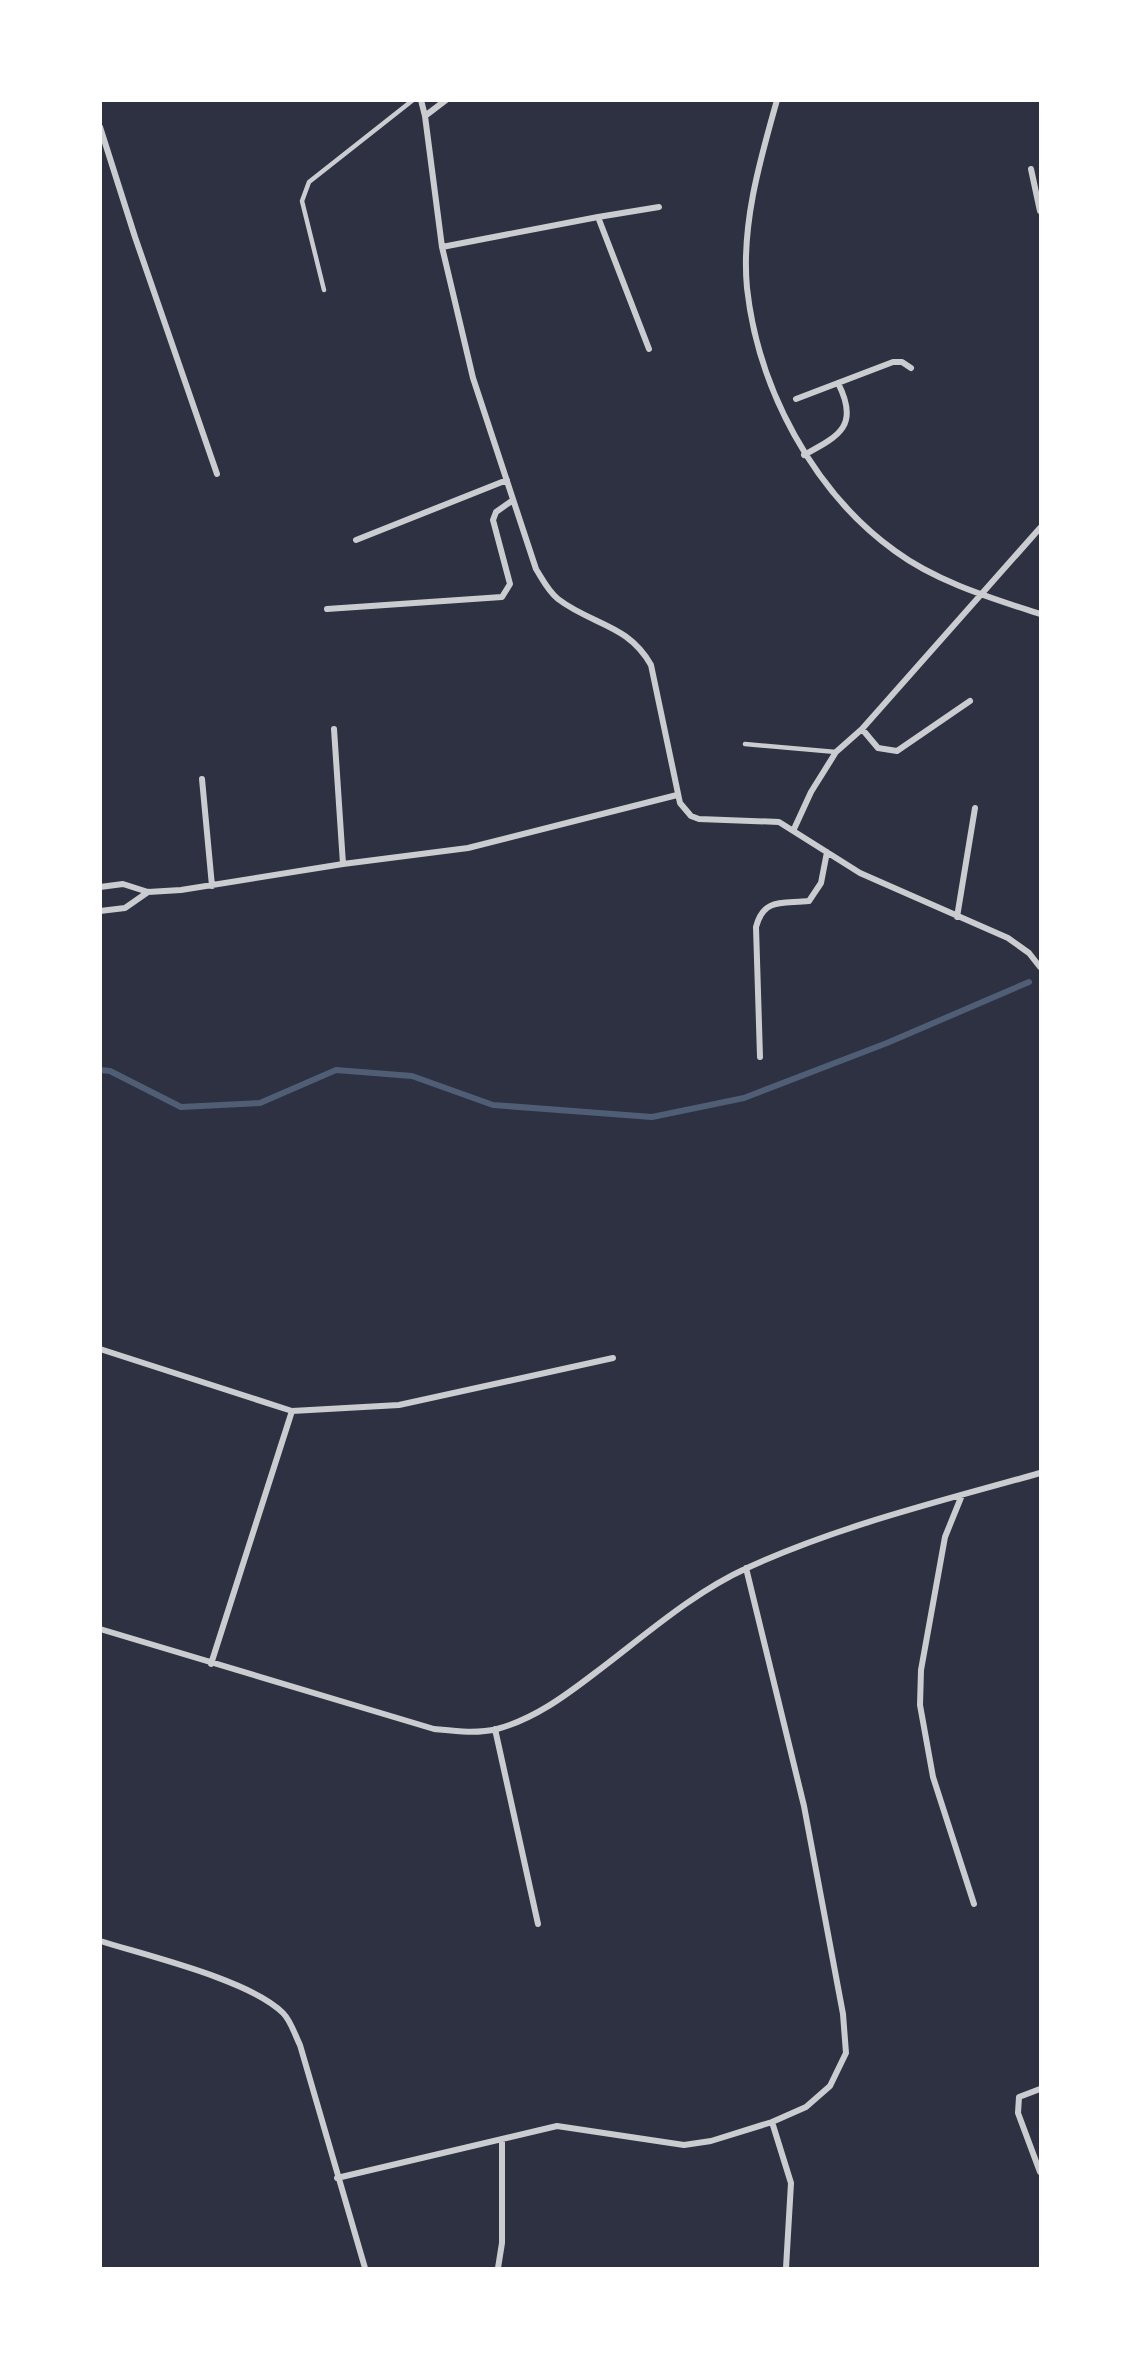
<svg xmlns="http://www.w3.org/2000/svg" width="1141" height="2369" viewBox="0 0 1141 2369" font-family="Karla,sans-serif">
<rect width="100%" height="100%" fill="#2d3142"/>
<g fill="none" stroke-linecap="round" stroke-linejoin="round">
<!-- stream -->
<path stroke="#4f5d75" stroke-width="6" d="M100,1070l10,1 71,36 79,-4 76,-33 76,6 81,29 159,12 92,-19 143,-55 142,-61"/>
<!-- service -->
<path stroke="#caccd0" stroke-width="4.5" d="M324,290l-22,-89 7,-19 104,-82
M745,744l91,8"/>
<!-- minor -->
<path stroke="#caccd0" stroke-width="6" d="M421,100l4,16 17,131 31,131 63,191c7,11 12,22 22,30 34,26 70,25 93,66l29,138 11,13 8,3 80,3 81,51 148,65 21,15 11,14
M777,100c-17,60 -36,125 -30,188 11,100 66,204 148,263 42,31 96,47 145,63
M425,116l21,-16
M100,127l35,110 82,237
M1031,169l9,42
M598,217l61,-10
M442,247l156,-30 51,132
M796,399l97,-37h9l9,6
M804,455c35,-19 56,-29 34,-72
M356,540l151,-60
M327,609l175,-12 8,-13 -17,-64 3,-8 17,-12
M334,729l9,135
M862,729l16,19 19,3 73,-50
M202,779l10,107
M794,829l17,-37 25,-40 26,-23 178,-201
M100,887l23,-3 25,8 33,-2 162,-26 125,-16 209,-53
M100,911l25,-3 23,-16
M957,917l18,-109
M760,1057l-4,-130c8,-30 27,-23 53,-26l12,-18 6,-31
M100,1349l192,62 107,-6 214,-47
M962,1495l-17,42 -24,133 -1,35 13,72 41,127
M100,1629l334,100c20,2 42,5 63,0 37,-10 68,-33 98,-56 48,-36 97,-80 152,-105 94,-43 195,-67 293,-95
M211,1664l81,-253
M495,1729l43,195
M100,1941c48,15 150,39 183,72 8,8 12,22 17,32l65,223
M1040,2089l-21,8 -1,16 22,59
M772,2122l19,61 -5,85
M337,2178l220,-52 127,19 27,-4 61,-19 34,-15 24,-21 16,-33 -3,-39 -39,-208 -58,-238
M498,2268l4,-25v-104"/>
</g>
<!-- border -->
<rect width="1141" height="2369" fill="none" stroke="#ffffff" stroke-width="204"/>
</svg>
